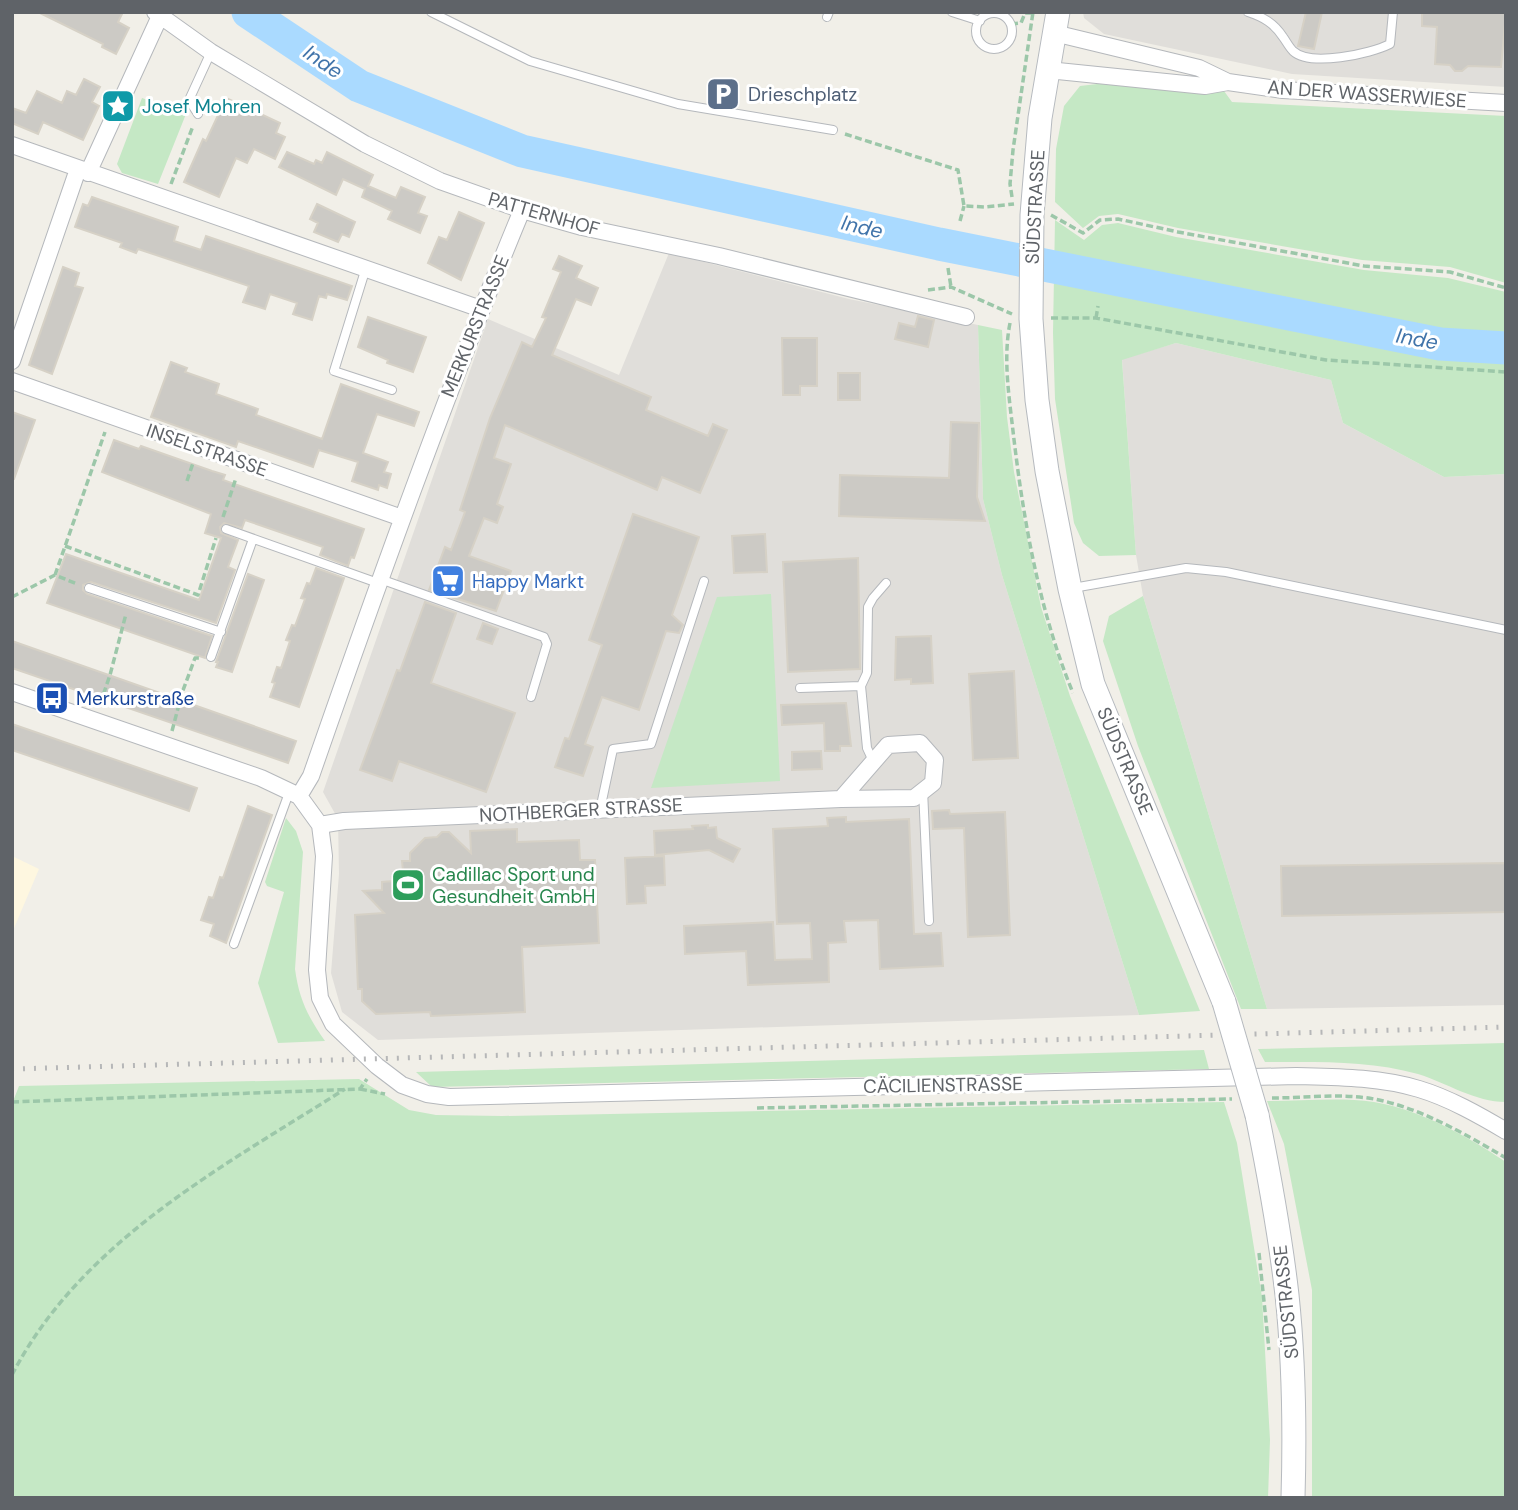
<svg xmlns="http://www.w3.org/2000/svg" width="1518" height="1510" viewBox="0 0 1518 1510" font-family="'DM Sans',sans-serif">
<rect width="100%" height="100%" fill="#f1efe8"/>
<!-- commercial -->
<path fill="#fef7e0" d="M12,856l27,13 -27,64z"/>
<!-- industrial -->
<path fill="#e0deda" d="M1083,12h423v75l-214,-13 -188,-40 -20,-16z
M669,253l180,46 129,26 5,174 19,76 137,440 -761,25 -36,-28 -11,-39 8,-99 -1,-55 -15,-27 165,-473 131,56z
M1176,343l155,37 12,43 101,54 62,-3v531l-239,4 -124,-413 -7,-41 -14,-196z"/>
<!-- green -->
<path fill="#c5e8c5" d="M1106,83l118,8 8,11 274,14v167l-56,-16 -88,-7 -184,-32 -60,-14 -19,2 -16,12 -28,-26 1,-53 8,-43 16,-20z
M142,98l44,16 -28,70 -36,-11 -5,-9z
M1055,220l29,20 18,-15 16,-2 58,14 188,33 84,8 58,14v182l-62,3 -101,-54 -12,-43 -155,-37 -54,17 14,195 -37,1 -16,-13 -9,-20 -19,-124 -2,-66z
M978,325l24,5 5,87 7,55 27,135 29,89 130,315 -61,4 -137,-440 -19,-76z
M771,594l9,187 -129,7 66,-191z
M1143,596l124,413h-26l-103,-263 -35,-105 6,-25z
M286,818l10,13 7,21 -8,117c4,30 13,48 30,72l-47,2 -20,-60 26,-91 -17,-6 -2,-4z
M1506,1043v59c-31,0 -59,-19 -88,-28 -50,-14 -102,-12 -153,-12l-7,-13z
M1204,1050l5,19 -777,18 -16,-15z
M359,1079l50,31 27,5 66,1 722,-14 13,41 25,154 8,143 -2,58h-1256v-394l7,-18z
M1267,1101c34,0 74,-4 107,1 47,8 93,34 132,60v336h-194v-208l-28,-146z"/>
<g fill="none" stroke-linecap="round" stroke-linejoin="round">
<!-- river -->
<path stroke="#aadaff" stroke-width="33" d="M248,12l111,74 163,65 417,93 501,100 66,4"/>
</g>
<!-- building -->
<path fill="#cccac5" stroke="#d6d1c6" stroke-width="2" d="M38,12h85l-5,10 11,6 -13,26 -14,-7 1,-3z
M1306,12h16l-8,37 -16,-3z
M1422,12h84l-5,55 -33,-1 -6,5h-7l-5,-6 -15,-1 2,-37 -15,-1z
M84,79l16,8 -8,15 7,4 -16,34 -40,-18 -5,12 -26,-11v-15l14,5 11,-22 25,12 5,-12 9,4z
M226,98l54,25 -4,10 9,4 -10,22 -21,-10 -7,14 -11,-5 -17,39 -35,-15 19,-43 3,2z
M287,152l27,12 2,-4 6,3 5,-11 46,23 -5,11 28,12 5,-11 24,10 -7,16 9,3 -7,17 -32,-14 4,-8 -30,-14 3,-8 -22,-10 -7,16 -57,-28z
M92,197l86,30 -4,14 27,9 5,-14 146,50 -5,14 -20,-6 -1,4 -7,-2 -7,24 -19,-6 4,-11 -27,-9 -5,15 -22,-7 6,-16 -111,-37 -2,4 -16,-6 2,-4 -47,-16 8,-23 5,2z
M317,204l38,18 -6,15 -7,-3 -4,8 -24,-10 4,-9 -8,-4z
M459,212l25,11 -23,57 -33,-17 11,-26 8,3z
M559,256l23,10 -6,12 22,10 -7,17 -15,-6 -24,56 99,42 -5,13 62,26 5,-12 14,6 -27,63 -38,-16 -5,13 -152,-65 -11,33 17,6 -14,40 6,3 -6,16 -13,-5 -15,38 42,15 -15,40 -67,-21 16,-43 6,3 14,-38 -5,-2 30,-92 32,-76 10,5 14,-29 -4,-1 19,-45 -8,-3z
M63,267l16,6 -4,13 8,2 -31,86 -23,-9z
M918,316l16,4 -6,27 -33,-8 4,-16 16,4z
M368,317l58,20 -13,35 -26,-9 1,-3 -30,-13z
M782,338h35v48h-17v9h-17z
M171,362l16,6 -2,4 34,12 -3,10 42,15 -2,6 66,24 19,-55 78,28 -5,14 -37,-12 -14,39 25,9 -4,10 7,2 -4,14 -8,-3 -1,5 -26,-9 6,-19 -39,-12 -6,17 -75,-26 -2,6 -85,-30z
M838,373h22v27h-22z
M12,412l23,8 -21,59h-2z
M951,422l28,1 -2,74 8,24 -146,-5 1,-41 109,3z
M114,440l25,9 2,-3 71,25 13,4 -2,5 141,49 -10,29 -3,-1 -3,9 -28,-11 3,-8 -78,-27 -3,8 -18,-5 -4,4 1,6 17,7 -10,27 7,3 -19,53 -125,-41 -8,3v5l4,4 125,42 -7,22 -158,-55 19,-49 133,46 22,-62 -16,-5 6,-19 -109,-42z
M633,514l66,23 -27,78 11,10 -4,8 -13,-2 -27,79 -37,-13 -17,47 8,3 -10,29 -28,-9 10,-29 4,1 33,-94 -13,-5z
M765,534l2,38 -33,1 -2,-37z
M858,558l2,111 -72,3 -5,-110z
M316,568l28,10 -45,129 -29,-10 5,-14 -3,-1 5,-15 4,1 9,-27 -4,-1 6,-15 3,1 10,-27 -4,-1 6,-15 3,1z
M248,574l16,6 -32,92 -16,-5 2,-5h-2z
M425,602l31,11 -25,70 84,30 -29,79 -87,-31 -7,20 -32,-11 37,-100 3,1z
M483,623l15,6 -6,15 -15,-5z
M931,636l2,47 -22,1v-5l-16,1 1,-43z
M12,641l284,100 -8,22 -276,-95z
M1014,671l4,87 -45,2 -4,-86z
M846,703l5,43h-11v5h-15l-1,-28 -42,2 -1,-20z
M12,724l185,64 -8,23 -177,-61z
M821,751l1,18 -30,1v-18z
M248,806l24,9 -46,128 -16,-7 4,-12 -13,-4 8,-23 4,1 7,-21 3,1z
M949,810l1,4 55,-2 5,123 -42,2 -4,-109 -31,1 -1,-18z
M846,817v5l63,-3 5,115 27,-1 2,33 -63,3 -2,-49 -34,1 2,21 -18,1 1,39 -81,3 -2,-34 -61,3 -1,-28 89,-4 2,38 37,-1 -2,-36 -33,1 -4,-95 55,-3 -1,-8z
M708,825v3l8,-1 1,11 23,11 -7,13 -24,-12 -54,5 -1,-24 39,-2 -1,-3z
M517,829v13l62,-2 1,20h15l4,83 -77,4 3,65 -94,4 -1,-4 -54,2 -14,-13v-12h-4l-3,-74 29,-2 -21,-22 19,-1v-8l11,-1 -1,-4h6v-6h5l-1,-10h8v-8l15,-15 12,-1 5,-5h7l22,21 -1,-22z
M664,856l1,29 -20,1 1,17 -19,1 -2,-46z
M1506,863v49l-224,4 -1,-50z"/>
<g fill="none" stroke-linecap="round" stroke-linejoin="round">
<!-- lane casing -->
<g stroke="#b5b8bc" stroke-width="10">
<path id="lane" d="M431,12l99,49 148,43 155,26
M952,12l28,9
M1248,12c15,5 26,11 35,25 3,4 6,10 10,14 17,16 77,3 97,-7l3,-32
M976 31a18 18 0 1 1 36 0a18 18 0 1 1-36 0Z
M827,17l2,-5
M198,114l-9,-14 22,-48
M365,271l-31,100 58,19
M226,529l152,54
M380,579l164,58 3,7 -16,53
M89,588l132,44
M1073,588l113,-20 40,4 280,58
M211,657l42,-118
M861,686l6,-13 1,-66 5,-9 13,-15
M800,688l61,-2 6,62 6,13
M923,790l6,131
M600,810l13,-61 38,-5 53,-163
M234,944l56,-154"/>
</g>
<!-- street casing -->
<g stroke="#b5b8bc" stroke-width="18">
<path id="street" d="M155,12l56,40 154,92 75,37 82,29 60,17 137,29 247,61
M1054,33l145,35 29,14
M1048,70l157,16 23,-4 55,8 223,13
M12,145l469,164
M88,173l72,-157
M12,361l66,-192
M12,381l390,137
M12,692l249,86 38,18 21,29 4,31 -7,114 3,28 13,26 44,42 25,19 25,9 22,3 847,-21c40,1 83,1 123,13 30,9 60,26 87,42
M299,796l12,-20c66,-190 134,-380 211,-566
M320,825l24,-4 497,-22 73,-1 19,-15 2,-23 -15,-17 -32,2 -47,54"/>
</g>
<!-- secondary casing -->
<g stroke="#b6babf" stroke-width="25">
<path id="secondary" d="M1058,12l-18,106 -8,97 -1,104 6,81 10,71 23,118 23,95 131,318
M1257,1115c12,59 23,119 30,180 7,67 8,135 6,203"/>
</g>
<!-- path -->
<path stroke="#9cc7a9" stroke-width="3.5" stroke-dasharray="7 3.5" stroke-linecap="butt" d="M1011,24l10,-1 4,-10h9
M845,134l113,36 6,36 21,1 29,-3
M171,184l22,-58
M1012,197l-2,-13 3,-34 20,-138
M1051,215l32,18 17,-13 18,-1 60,13 186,34 86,6 56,16
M960,221l4,-15
M948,268l3,19
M928,290l23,-3 61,27
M1051,318h45l230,42 180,12
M1096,318l2,-12
M1010,323c-7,35 -1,73 3,108 10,87 26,180 60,262
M187,481l6,-18
M223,517l13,-39
M65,546l133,49 18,-57
M55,575l50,-143
M12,597l43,-22 22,9
M100,704l10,-29 16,-61
M172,731l10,-38 13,-35h4
M360,1089l25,5
M1272,1098c33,0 69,-5 102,1 47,9 91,35 132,59
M12,1102l348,-13 7,-10
M757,1108l475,-9
M1259,1253l10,97
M12,1375c69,-134 212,-209 333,-286"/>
<!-- lane -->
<use href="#lane" stroke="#fff" stroke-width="8"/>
<!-- street -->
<use href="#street" stroke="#fff" stroke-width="16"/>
<!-- secondary -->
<use href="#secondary" stroke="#fff" stroke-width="23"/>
<!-- rail -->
<path stroke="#b6b7b8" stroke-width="5" stroke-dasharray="2 9" stroke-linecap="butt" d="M12,1069l1494,-42"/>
<!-- secondary-bridge casing -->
<g stroke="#b6babf" stroke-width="25" stroke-linecap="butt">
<path id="secondary-bridge" d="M1224,1002l33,113"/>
</g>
<!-- secondary-bridge -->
<use href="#secondary-bridge" stroke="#fff" stroke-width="23"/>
</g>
<!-- icons -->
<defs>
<g id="parking-square" transform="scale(1.75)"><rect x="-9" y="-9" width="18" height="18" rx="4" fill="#5c6f8a" stroke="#fff"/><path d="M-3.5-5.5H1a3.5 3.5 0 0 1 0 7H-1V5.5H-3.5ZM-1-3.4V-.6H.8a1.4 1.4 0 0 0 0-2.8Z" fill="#fff"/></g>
<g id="sight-square" transform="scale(1.75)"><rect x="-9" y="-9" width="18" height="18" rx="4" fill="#0f9aa8" stroke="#fff"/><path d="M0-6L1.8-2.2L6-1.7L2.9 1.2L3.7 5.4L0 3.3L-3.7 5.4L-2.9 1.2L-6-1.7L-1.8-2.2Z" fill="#fff"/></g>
<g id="supermarket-square" transform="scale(1.75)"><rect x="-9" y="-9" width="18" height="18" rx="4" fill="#3f7fe0" stroke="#fff"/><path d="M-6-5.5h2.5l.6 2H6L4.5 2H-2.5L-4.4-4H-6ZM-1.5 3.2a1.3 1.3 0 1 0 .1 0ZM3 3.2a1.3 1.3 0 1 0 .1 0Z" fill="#fff"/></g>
<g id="bus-square" transform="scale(1.75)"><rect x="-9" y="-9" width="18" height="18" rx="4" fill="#1a4fb4" stroke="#fff"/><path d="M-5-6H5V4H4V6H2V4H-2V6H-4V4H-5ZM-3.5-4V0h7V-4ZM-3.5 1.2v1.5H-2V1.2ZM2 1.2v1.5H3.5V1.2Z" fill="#fff"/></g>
<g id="stadium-square" transform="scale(1.75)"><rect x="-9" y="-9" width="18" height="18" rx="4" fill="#2e9e5b" stroke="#fff"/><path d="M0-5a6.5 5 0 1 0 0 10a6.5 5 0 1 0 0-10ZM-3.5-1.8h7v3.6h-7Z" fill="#fff"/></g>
</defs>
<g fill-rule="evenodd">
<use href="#parking-square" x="723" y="94"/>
<use href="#sight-square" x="118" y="106"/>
<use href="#supermarket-square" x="448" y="581"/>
<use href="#bus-square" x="52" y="698"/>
<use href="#stadium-square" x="408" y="885"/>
</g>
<g text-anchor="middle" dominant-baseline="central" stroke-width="6" stroke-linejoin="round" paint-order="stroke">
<!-- service labels -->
<g font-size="19" fill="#4e5e75" stroke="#fff" text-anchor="start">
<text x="748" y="94">Drieschplatz</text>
</g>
<!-- street labels -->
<g font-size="19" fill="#5f6368" stroke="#fff">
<text transform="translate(1367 94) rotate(4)">AN DER WASSERWIESE</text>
<text transform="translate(1035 207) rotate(-87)">SÜDSTRASSE</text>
<text transform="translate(544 214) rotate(16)">PATTERNHOF</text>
<text transform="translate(475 326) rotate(-68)">MERKURSTRASSE</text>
<text transform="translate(207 450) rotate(19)">INSELSTRASSE</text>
<text transform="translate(1125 761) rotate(67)">SÜDSTRASSE</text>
<text transform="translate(581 810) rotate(-3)">NOTHBERGER STRASSE</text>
<text transform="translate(943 1085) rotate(-1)">CÄCILIENSTRASSE</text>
<text transform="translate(1286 1302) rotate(-96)">SÜDSTRASSE</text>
</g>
<!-- culture labels -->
<g font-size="19" fill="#0d838f" stroke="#fff" text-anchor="start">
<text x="142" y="106">Josef Mohren</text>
</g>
<!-- shop labels -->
<g font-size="19" fill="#366cbe" stroke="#fff" text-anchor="start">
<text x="472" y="581">Happy Markt</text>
</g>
<!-- transit labels -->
<g font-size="19" fill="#164399" stroke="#fff" text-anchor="start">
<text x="76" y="698">Merkurstraße</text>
</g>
<!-- leisure labels -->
<g font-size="19" fill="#27864d" stroke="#fff" text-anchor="start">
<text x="432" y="874">Cadillac Sport und<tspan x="432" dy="22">Gesundheit GmbH</tspan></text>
</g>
<!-- water labels -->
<g font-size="21" font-style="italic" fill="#4174aa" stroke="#fff">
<text transform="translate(323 62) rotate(34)">Inde</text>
<text transform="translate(862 227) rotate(13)">Inde</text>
<text transform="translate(1417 339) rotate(10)">Inde</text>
</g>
</g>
<!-- border -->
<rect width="1518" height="1510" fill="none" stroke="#5f6368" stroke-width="28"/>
</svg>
